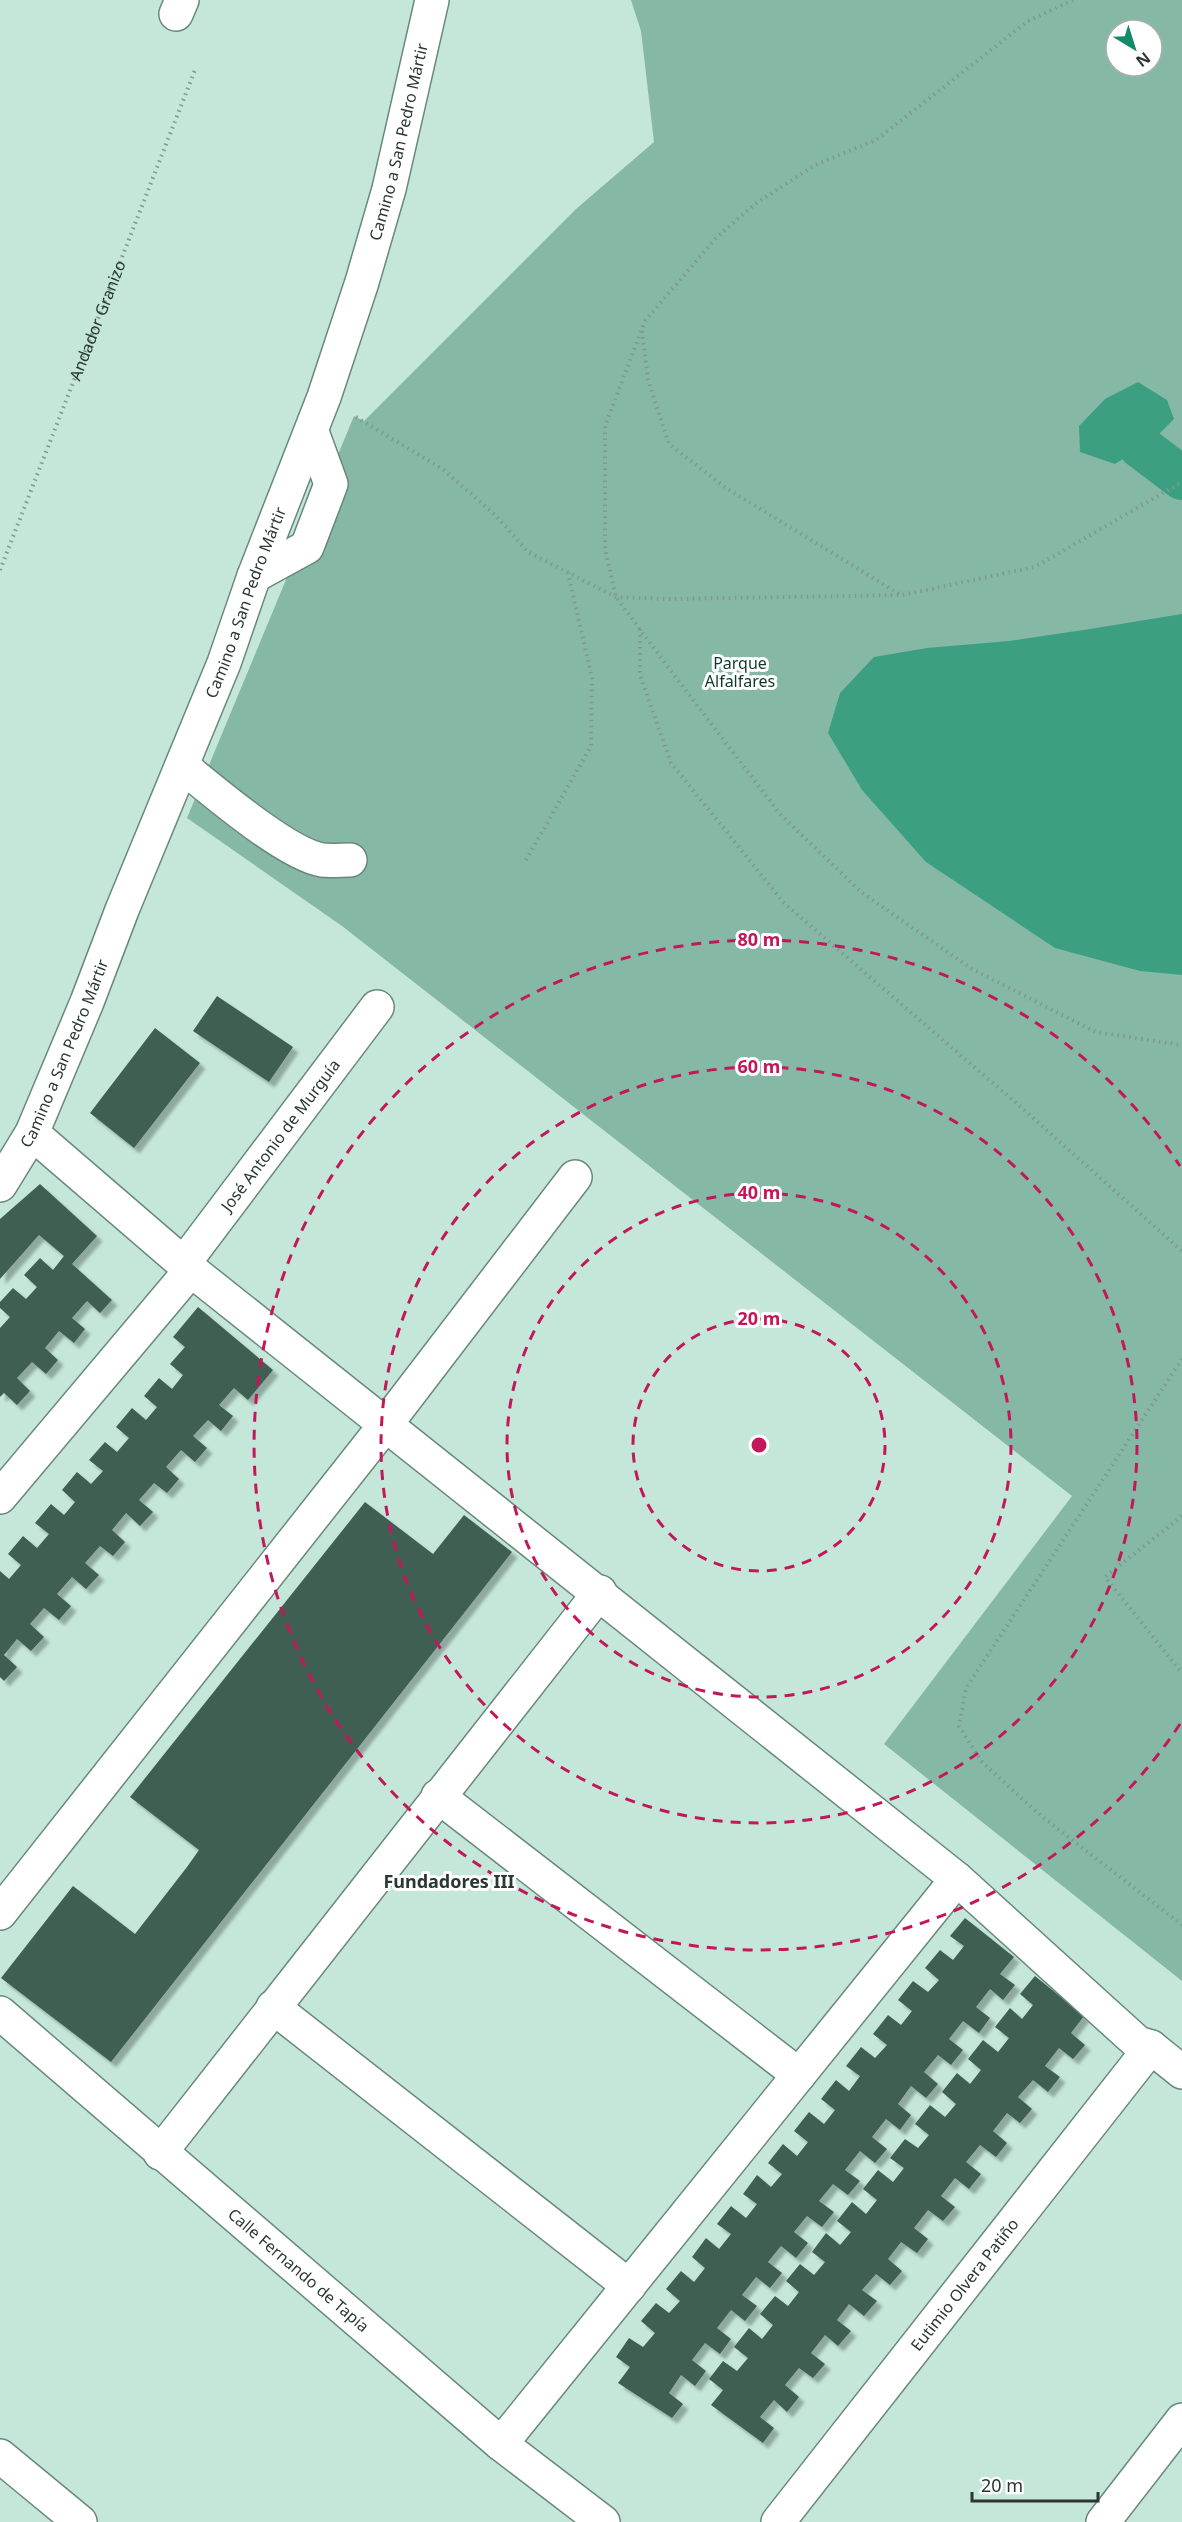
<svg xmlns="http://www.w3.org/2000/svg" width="1182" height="2522" viewBox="0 0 1182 2522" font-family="'Noto Sans',sans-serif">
<defs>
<filter id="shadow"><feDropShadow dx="5.5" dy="5.5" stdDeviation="1.5" flood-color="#0004"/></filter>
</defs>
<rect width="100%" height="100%" fill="#c5e7da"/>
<!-- green -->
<path fill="#85b9a5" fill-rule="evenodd" d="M631,0h551v1981l-298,-237 188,-248 -730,-570 -155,-108 167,-402 10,5 212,-212 78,-67 -13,-111zM1116,30h36v36h-36z"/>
<!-- water -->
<path fill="#3d9f81" d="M1138,382l29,18 7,19 -22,22 -37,23 -35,-12 -1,-26 26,-27z
M1182,614v361l-42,-4 -85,-23 -129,-86 -64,-72 -34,-57 12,-40 34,-36 53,-9 82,-7 81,-12z"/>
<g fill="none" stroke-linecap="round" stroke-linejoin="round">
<!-- canal -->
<path stroke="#3d9f81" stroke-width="44" d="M1141,447l41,31"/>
</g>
<!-- building -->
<path fill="#415f53" filter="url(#shadow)" d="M217,996l76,51 -24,35 -76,-51z
M155,1028l45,35 -66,85 -44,-35z
M40,1184l57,52 -25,28 40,36 -12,13 -13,-12 -15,17 13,11 -11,14 -15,-12 -14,17 13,12 -12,14 -14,-12 -15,16 13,13 -13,14 -13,-12 -4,4v-69l10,-11 -10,-9v-6l13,-14 13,11 11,-12 -13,-12 16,-17 13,12 11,-14 -25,-21 -39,44v-60z
M198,1307l75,63 -25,30 -14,-12 -15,17 14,11 -12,15 -13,-11 -15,16 14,12 -12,14 -14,-12 -15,17 13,12 -12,14 -13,-10 -15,17 14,12 -13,14 -14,-13 -14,17 13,12 -12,14 -13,-10 -15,17 14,12 -13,14 -14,-12 -15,17 14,12 -12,14 -15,-12 -14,16 14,13 -13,14 -14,-12 -13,16 13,12 -13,14 -4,-4v-106l9,8 12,-14 -13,-11 15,-18 14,12 12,-14 -14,-11 16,-19 13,11 11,-13 -13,-12 15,-18 14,12 12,-13 -14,-11 16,-18 12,10 12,-14 -13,-11 16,-19 14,12 11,-13 -13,-11 15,-18 13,11 11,-14 -13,-11 15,-17 -12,-10z
M365,1502l68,52 31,-39 48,37 -401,510 -110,-84 72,-92 62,48 52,-67 12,-17 -69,-53z
M965,1918l49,39 -14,17 15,11 -12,15 -13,-11 -14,18 14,11 -11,15 -16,-12 -14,18 14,11 -12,15 -13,-10 -14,17 14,12 -12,14 -15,-12 -13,18 13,11 -11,15 -14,-11 -14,18 15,12 -12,14 -15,-12 -15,19 15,11 -12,14 -15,-11 -14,17 15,11 -12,15 -15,-11 -13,16 14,11 -12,15 -15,-12 -13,16 14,11 -12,15 -14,-11 -14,18 15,11 -12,15 -14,-11 -14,18 14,11 -11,15 -15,-11 -13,17 14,11 -11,15 -14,-11 -12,18 14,11 -11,14 -54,-35 12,-16 -14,-10 13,-19 14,9 12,-14 -14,-12 15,-18 13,10 11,-12 -14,-12 15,-18 13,11 11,-14 -13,-11 14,-19 13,11 12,-15 -14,-10 14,-18 15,12 11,-14 -14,-10 14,-19 14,12 11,-13 -14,-11 15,-19 14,12 11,-14 -14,-11 15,-19 15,12 11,-14 -14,-11 15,-19 13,11 11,-15 -14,-10 15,-19 14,11 12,-13 -14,-11 15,-19 13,10 11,-14 -14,-11 15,-19 15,11 11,-12 -14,-12 15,-18 13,10 11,-14 -14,-10z
M1035,1976l49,40 -13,17 14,12 -12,14 -14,-11 -14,18 15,11 -12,15 -15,-12 -15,17 14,12 -12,14 -13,-10 -14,18 14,12 -11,14 -16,-12 -14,17 15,12 -12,15 -14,-11 -14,18 14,11 -12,14 -15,-11 -14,18 14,11 -11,14 -16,-11 -13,17 14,12 -12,14 -14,-11 -14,16 15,11 -13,15 -15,-12 -12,16 14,11 -13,15 -13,-11 -14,18 14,11 -12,14 -14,-10 -14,17 14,12 -12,15 -13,-12 -14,17 14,11 -11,15 -52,-38 12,-15 -14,-11 14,-18 14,10 11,-13 -14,-11 15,-19 13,11 11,-14 -13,-11 15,-18 13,10 11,-14 -13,-11 14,-17 14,11 11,-13 -13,-10 14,-19 14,12 11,-13 -14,-11 15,-19 14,12 11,-14 -14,-11 15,-19 15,12 11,-14 -14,-10 15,-19 13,9 11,-13 -14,-11 15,-19 15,12 11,-13 -14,-12 15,-19 13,11 11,-14 -13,-11 15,-19 15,12 11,-14 -14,-11 15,-19 12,11 11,-14 -13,-11z"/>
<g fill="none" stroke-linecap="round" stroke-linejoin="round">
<!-- minor casing -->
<g stroke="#69887c" stroke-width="36">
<g id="minor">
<path d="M176,14l6,-14"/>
<path d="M254,576l53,-29 24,-63 -19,-52"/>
<path d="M182,766c30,24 104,88 140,94 9,1 19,0 28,0"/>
<path d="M32,1133l159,137 766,609 181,164 13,4 31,25"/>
<path id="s2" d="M0,1185l32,-52 55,-131 35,-92 102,-247 30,-87 70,-179 38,-115 27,-93 43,-189"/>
<path id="s3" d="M184,1263l193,-256"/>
<path d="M0,1497l191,-227"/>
<path d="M438,1796l361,279"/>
<path d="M0,1913l386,-489 189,-247"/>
<path d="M273,2007l356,279"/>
<path id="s4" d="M0,2013l501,431 102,78"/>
<path d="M160,2153l440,-561"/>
<path d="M501,2444l456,-565"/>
<path id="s5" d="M778,2522l373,-475"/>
<path d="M1103,2522l79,-102"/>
</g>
</g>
<!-- major casing -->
<g stroke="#69887c" stroke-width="36">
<path id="major" d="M0,2456l80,66"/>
</g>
<!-- path -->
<g stroke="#80988f" stroke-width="4" stroke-dasharray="1.5 4.5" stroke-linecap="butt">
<path d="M1073,0l-45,21 -152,119 -61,25 -60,39 -39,34 -71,83 -40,105v123l11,48 52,70 112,147 81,78 111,77 124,63 86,13"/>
<path d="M642,331l6,49 21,64 57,44 175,107"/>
<path d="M356,417l88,53 52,46 32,36 88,45 52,2 234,-4 133,-28 147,-85"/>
<path id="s1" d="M0,570l195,-500"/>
<path d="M640,629v46l31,88 113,140 239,206 159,142"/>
<path d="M526,860l65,-114 1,-68 -24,-105"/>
<path d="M1182,1359l-216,329 -7,38 22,35 59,54 142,110"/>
<path d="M1182,1516l-77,61 77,96"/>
</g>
<!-- minor -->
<use href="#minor" stroke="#fff" stroke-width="33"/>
<!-- major -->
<use href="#major" stroke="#fff" stroke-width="33"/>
</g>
<!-- distance rings -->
<g fill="none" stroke="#c2185b" stroke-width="3" stroke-dasharray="10 8">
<circle cx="759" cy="1445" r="126"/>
<circle cx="759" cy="1445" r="252"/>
<circle cx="759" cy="1445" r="378"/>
<path d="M1180 1724A505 505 0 1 1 1180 1166"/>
</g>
<g text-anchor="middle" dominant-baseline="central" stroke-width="6" stroke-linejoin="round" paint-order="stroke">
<!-- street labels -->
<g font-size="16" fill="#2a3732" stroke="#fff">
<text stroke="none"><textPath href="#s2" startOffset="1119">Camino a San Pedro Mártir</textPath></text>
<text stroke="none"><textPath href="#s1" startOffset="268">Andador Granizo</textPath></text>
<text stroke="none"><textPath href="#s2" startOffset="633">Camino a San Pedro Mártir</textPath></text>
<text stroke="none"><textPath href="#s2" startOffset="147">Camino a San Pedro Mártir</textPath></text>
<text stroke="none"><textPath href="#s3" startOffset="160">José Antonio de Murguía</textPath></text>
<text stroke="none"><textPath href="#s4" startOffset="394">Calle Fernando de Tapía</textPath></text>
<text stroke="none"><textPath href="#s5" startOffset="302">Eutimio Olvera Patiño</textPath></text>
</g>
<!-- park labels -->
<g font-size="16" fill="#0d392c" stroke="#fff">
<text x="740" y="663">Parque<tspan x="740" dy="18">Alfalfares</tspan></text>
</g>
<!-- neighbourhood labels -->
<g font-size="18" font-weight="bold" fill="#2a3732" stroke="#fff">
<text x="449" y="1881">Fundadores III</text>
</g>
</g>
<circle cx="759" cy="1445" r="9" fill="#c2185b" stroke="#fff" stroke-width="3"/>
<g font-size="18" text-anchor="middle" font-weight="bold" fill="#c2185b" stroke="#fff" stroke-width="6" stroke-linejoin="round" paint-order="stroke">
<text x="759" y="946">80 m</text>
<text x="759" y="1073">60 m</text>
<text x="759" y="1199">40 m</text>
<text x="759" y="1325">20 m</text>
</g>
<!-- north arrow -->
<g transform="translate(1134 48) rotate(142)"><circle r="28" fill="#ffffff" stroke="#aaafad" stroke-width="1.5"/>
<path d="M0-4.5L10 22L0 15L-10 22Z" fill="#138a6b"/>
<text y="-9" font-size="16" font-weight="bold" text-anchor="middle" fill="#2a3732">N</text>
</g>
<!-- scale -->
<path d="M972 2492v9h126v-9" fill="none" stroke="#2a3732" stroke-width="3"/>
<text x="981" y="2492" font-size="18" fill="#2a3732" stroke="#ffffff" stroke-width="4.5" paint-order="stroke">20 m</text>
</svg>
